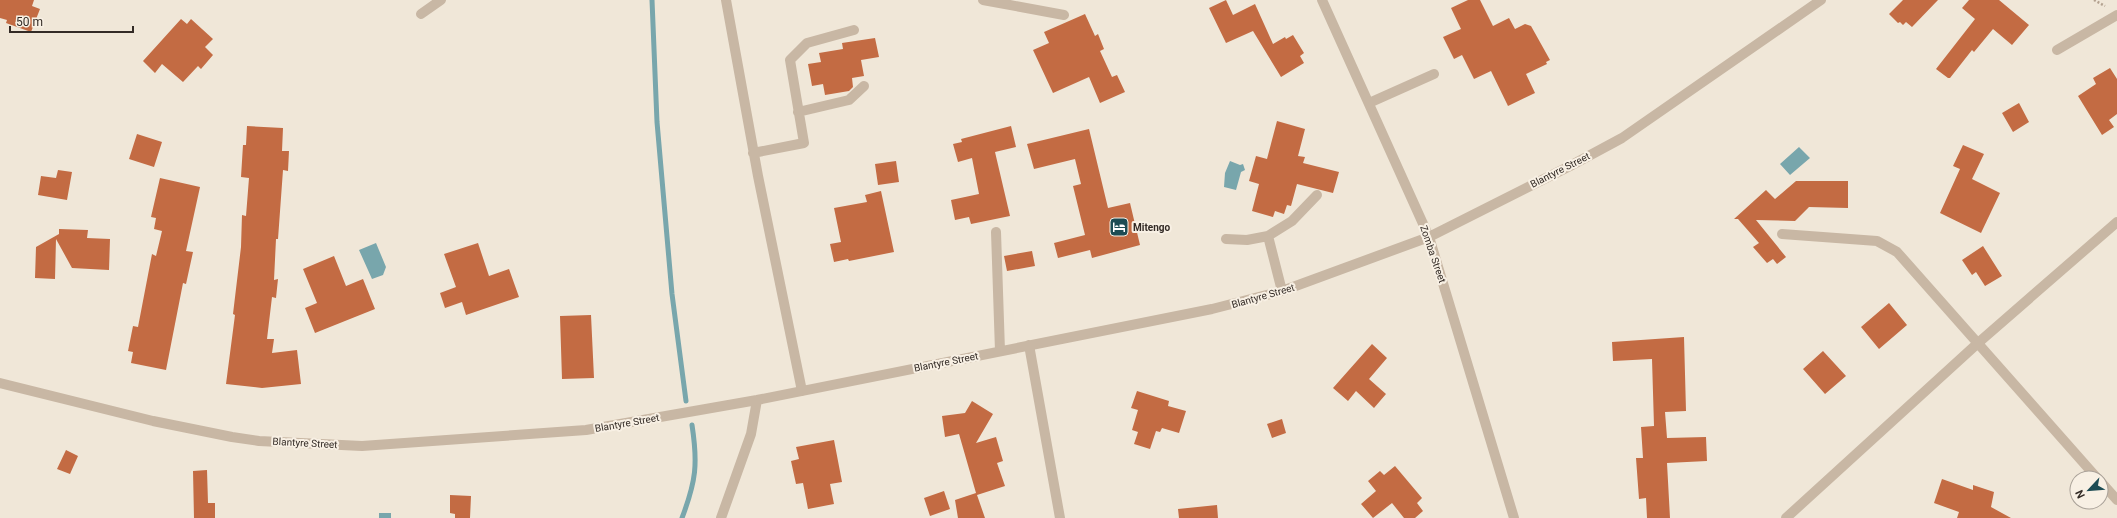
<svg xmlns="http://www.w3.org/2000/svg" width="2117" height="518" viewBox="0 0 2117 518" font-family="Roboto,sans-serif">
<rect width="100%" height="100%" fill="#f0e7d8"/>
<!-- water -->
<path fill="#78a6ac" d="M1799,147l11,11 -20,17 -10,-11z
M1230,161l10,4 3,-1 2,6 -4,2 -5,18 -12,-3 1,-14z
M376,243l10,24 -3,8 -11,4 -13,-29z
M379,513h12v5h-12z"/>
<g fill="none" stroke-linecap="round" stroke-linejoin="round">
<!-- stream -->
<path stroke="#78a6ac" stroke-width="5" d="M652,0l5,122 15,172 14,107
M682,518c14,-37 16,-54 10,-93"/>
</g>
<!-- building -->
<path fill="#c36b43" d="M0,0h34l-2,6 8,3 -9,23 -25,-9 1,-3 -7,-2z
M1226,0l7,15 22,-11 18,40 12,-7 1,2 7,-4 11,18 -4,3 4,7 -23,14 -28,-46 -27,12 -17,-35z
M1468,0h12l13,26 16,-8 6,11 10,-5 6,2 19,34 -4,2 1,2 -21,10 9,19 -27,13 -17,-35 -17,8 -12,-24 -8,4 -11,-22 18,-8 -10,-21z
M1903,0h35l-26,27 -6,-5 -3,3 -3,-3 -2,1 -9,-9z
M1969,0h30l30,25 -17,20 -19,-16 -19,23 -2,-2 -22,28h-2l-12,-9 39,-50 -13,-11z
M1085,14l10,22 3,-2 6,15 -4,2 12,26 5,-2 8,17 -25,11 -11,-26 -36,16 -20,-43 16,-7 -5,-11z
M181,19l6,5 4,-5 22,20 -8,8 8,8 -12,14 -3,-3 -15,16 -21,-18 -7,9 -12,-12z
M875,38l4,19 -18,3 3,16 -12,2 1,9 -4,4 -24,4 -2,-11 -11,2 -4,-22 13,-2 -2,-9 24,-4 -1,-6z
M2110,68l7,11v35l-8,6 5,7 -12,8 -24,-39 18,-12 -3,-6z
M2019,103l10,19 -16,10 -11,-19z
M1277,121l28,8 -7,27 7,1 -2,6 36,9 -6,21 -36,-9 -6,22 -4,-1 -3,9 -9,-3 -2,6 -21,-6 7,-27 -10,-3 7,-25 11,3z
M247,126l36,2 -1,23h7l-1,20 -5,-1 -5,69h-2l-2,41 4,-1 -2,19 -4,-1 -5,42h7l-2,14 25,-3 4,34 -39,4 -36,-4 9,-69 -2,-1 8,-67 1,-32 4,1 3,-38 -8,-1 2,-32h3z
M1011,126l5,21 -21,5 15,64 -39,8 -2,-7 -14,3 -4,-20 28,-6 -7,-36 -14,4 -5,-18 9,-2 -1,-3z
M1089,129l19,79 22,-5 10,42 -48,13 -2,-8 -32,8 -4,-15 31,-8 -12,-49 8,-2 -6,-25 -41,10 -7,-25z
M137,134l25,8 -8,25 -25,-8z
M1963,145l21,9 -12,25 28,14 -19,40 -41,-20 20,-44 -7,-3z
M896,161l3,21 -21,3 -3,-21z
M58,170l14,2 -5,28 -29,-5 3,-19 15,2z
M160,178l40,9 -14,64 7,1 -7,32 -3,-1 -17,87 -35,-7 2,-11 -5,-1 5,-25 5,1 14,-73 4,2 6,-25 -8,-2 2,-11 -5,-1z
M1796,181h52v27l-39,-1 -14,14 -39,-1 30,37 -9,7 -4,-5 -6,4 -14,-16 6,-4 -21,-24h-4l32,-29 9,9z
M881,191l13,61 -45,9 -1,-2 -14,3 -4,-18 11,-2 -7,-34 33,-6 -2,-7z
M59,229l29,1 -1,8 23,1 -1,31 -37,-2 -16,-29 -1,40 -20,-1 1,-31 23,-13z
M478,243l11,33 20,-7 10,28 -53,18 -4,-13 -17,6 -5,-15 16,-6 -12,-33z
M1983,246l19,30 -17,10 -9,-14 -4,3 -10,-15z
M1032,251l3,15 -28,5 -3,-15z
M334,256l12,30 17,-7 12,30 -60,24 -10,-25 12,-5 -14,-34z
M1889,303l18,22 -28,24 -18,-22z
M591,315l3,63 -32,1 -2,-63z
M1684,337l2,74 -21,1 2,26 39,-1 1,24 -40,2 3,55h-23l-1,-20 -7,1 -3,-41h7l-2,-31 13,-1 -2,-67 -39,2 -1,-19z
M1372,344l15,14 -18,21 17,15 -12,14 -18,-17 -8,10 -15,-13z
M1823,351l23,25 -21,18 -22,-25z
M1137,391l32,10 -1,5 18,5 -7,22 -17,-5 -2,4 -4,-1 -6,18 -16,-5 4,-12 -6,-2 6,-20 -7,-2z
M972,401l21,13 -17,29 20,-6 7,24 -6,2 8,23 -28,9 8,23h-27l-3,-18 21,-7 -17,-59 -14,3 -3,-21 23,-3z
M1282,419l4,14 -14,5 -5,-14z
M834,440l8,42 -12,2 4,20 -26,5 -5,-26 -7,1 -5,-23 8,-2 -3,-12z
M66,450l12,6 -8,18 -13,-5z
M1395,466l27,32 -5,5 6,8 -8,7h-11l-12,-15 -19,15 -12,-14 15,-13 -8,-10 12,-10 4,4z
M207,470l1,33h7v15h-21l-1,-47z
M1942,479l31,11v-5l21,7 -3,15 20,11h-54l2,-6 -25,-9z
M944,491l6,18 -20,7 -6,-18z
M450,495l21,1 -1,22h-15v-4l-5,-1z
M1217,505l1,13h-39l-1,-9z"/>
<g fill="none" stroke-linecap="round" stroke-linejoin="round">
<!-- path -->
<path stroke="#b3a18f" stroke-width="2.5" stroke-dasharray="2 2" stroke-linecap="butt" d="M2094,0l11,6"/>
<!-- minor -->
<path stroke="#c8b7a4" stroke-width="10" d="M726,0l32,176 44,215
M983,0l81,15
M1322,0l107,237 85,281
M421,14l20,-14
M2057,50l60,-35
M1369,103l65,-29
M798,112l51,-12 15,-14
M753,153l51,-10 -14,-83 17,-17 47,-13
M996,232l4,119
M1782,234l95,7 20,11 200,226
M1226,239l21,1 21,-4
M1282,291l-14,-55 24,-15 25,-26
M1029,345l31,173
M0,383l153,38 79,16 27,4 103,5 224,-16 171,-30 455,-91 70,-18 147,-54 141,-71 52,-28 199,-138
M2101,482l16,18
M721,518l30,-84 6,-34
M1786,518l192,-175 139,-121"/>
</g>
<!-- icons -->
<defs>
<g id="hotel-square" transform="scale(1)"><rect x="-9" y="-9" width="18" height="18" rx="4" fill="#1d4c54" stroke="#f8f0e4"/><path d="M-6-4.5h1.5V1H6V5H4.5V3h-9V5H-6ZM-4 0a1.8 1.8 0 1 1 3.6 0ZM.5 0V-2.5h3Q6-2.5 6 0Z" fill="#fff"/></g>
</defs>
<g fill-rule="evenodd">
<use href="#hotel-square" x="1119" y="227"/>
</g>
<g text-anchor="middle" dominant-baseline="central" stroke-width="4" stroke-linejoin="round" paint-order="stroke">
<!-- street labels -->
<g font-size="10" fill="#332b26" stroke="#f8f0e4">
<text transform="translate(1560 170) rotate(-27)">Blantyre Street</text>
<text transform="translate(1433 254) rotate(71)">Zomba Street</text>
<text transform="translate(1263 296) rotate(-16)">Blantyre Street</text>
<text transform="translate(946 362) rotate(-11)">Blantyre Street</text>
<text transform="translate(627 423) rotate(-10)">Blantyre Street</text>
<text transform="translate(305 443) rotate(3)">Blantyre Street</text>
</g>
<!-- poi labels -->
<g font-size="10" font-weight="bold" fill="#332b26" stroke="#f8f0e4" text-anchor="start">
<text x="1133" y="227">Mitengo</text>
</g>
</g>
<!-- north arrow -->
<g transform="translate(2089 490) rotate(244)"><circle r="19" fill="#f8f0e4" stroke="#a9a198"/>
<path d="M0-3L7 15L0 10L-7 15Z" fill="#1d4c54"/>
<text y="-6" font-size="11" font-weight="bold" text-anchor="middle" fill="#332b26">N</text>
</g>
<!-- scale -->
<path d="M10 26v6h123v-6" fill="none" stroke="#332b26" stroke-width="2"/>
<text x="16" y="26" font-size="12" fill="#332b26" stroke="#f8f0e4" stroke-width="3" paint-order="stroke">50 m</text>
</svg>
